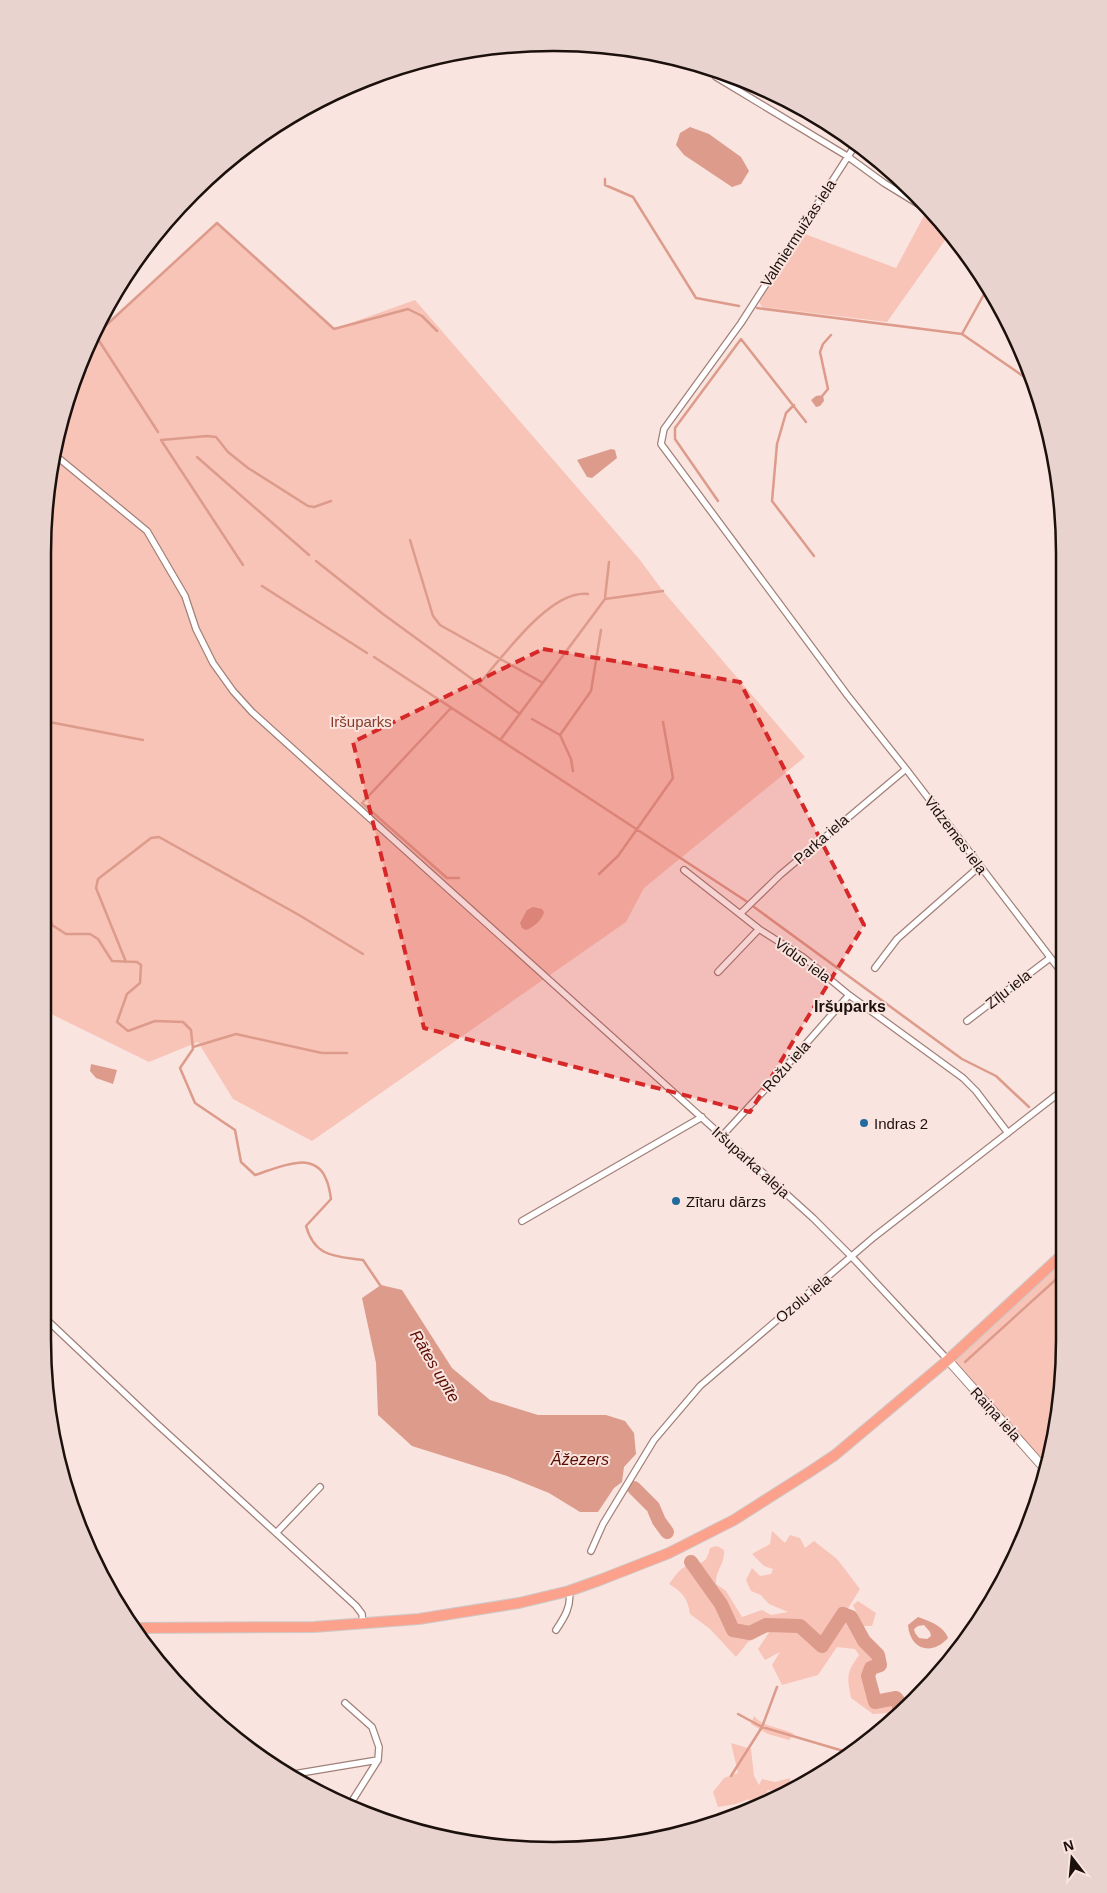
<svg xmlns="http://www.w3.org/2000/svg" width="1107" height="1893" viewBox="0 0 1107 1893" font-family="Helvetica,sans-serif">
<rect width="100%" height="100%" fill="#fae4df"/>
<!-- green -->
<path fill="#f8c4b7" d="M925,214l12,7 11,15 -61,86 -125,-15 -3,-5 43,-69 94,35z
M217,223l117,106 81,-29 225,260 23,31 142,166 -161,131 -18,34 -314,219 -79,-42 -35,-57 -49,20 -104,-51 -1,-491 26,-130 30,-63 2,2z
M1063,1254v119l-19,95 -96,-108z
M772,1531l13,12 5,-8 10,3 5,10 9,-7 23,18 23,30 -13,21 12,16 5,15 14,14 2,10 -9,3 -3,8 7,25 18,-2 6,3v12l-15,14 3,-15 -14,1 -22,-16c-4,-21 -5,-25 8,-43l-4,-6 -18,-2 -19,28 -36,10 -10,-20 8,-13 -15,8 -7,-11 12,-18 -22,11 -12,15 -26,-28 -20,-15c-2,-16 -8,-22 -21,-30 4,-5 9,-13 14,-16 13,-10 22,3 27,-20l7,-2 7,4c1,15 -8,18 -8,34l10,7 16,26 20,-7 9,5 17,-3 -19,-8 -8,-9 -10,-4 -5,-11 6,-12 8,8 11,-2 2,-5 -9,-3 -12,-12 18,-10z
M858,1601l18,12 -4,13h-9l-10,-21z
M754,1716c10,12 27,11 40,18l-5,6 -21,-6 -17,-10z
M731,1743l20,6 3,27 5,9 3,-6 13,3 15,-4 1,8 -5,5 -6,-2 -13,2 3,8 2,1 -33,15 11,-10 -1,-6 -13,5 -18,3 -5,-15 11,-14 14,-5z"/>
<!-- water -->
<path fill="#dd9b8b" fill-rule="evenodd" d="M690,127l19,7 32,23 8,14 -8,13 -9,3 -48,-32 -8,-10 4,-12z
M823,395l1,6 -4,5 -4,1 -5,-7 5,-4z
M611,449l4,1 2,8 -25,20 -5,-1 -10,-17z
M533,907l9,2 2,3c-1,7 -11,16 -18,18l-4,-2 -2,-5 7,-13z
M91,1064l26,6 -4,14 -17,-6 -6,-7z
M381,1285l21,5 50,78 38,32 48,15h68l19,6 9,12 2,21 -12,13 -2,15 -8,6 -16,24h-18l-31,-19 -42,-17 -95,-30 -34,-31 -2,-52 -14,-65z
M918,1617c11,4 26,9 30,21 -16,18 -38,12 -40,-13zM924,1625l6,7 1,4 -4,3 -8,-1 -4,-5 -1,-4 4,-3z"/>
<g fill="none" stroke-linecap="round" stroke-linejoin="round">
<!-- stream -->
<path stroke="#dd9b8b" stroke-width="2.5" d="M605,179v6l28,12 63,101 43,8
M757,308l205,26 74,51
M102,329l115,-106 117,106 74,-20 14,7 15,15
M962,334l26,-47
M96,336l62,96
M823,395l5,-6 -8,-37 3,-8 8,-9
M794,405l-8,8 -9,31 -5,57 42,55
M197,457l112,98
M718,501l-43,-62v-11l66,-89 65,83
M410,540l23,76 7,9 103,58
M316,561l67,53 137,100
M243,565l-82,-125 46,-4 9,1 12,15 20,16 60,38 6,1 17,-6
M262,586l105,67
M605,598l4,-36
M374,657l372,244
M479,684c23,-26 71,-95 109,-90
M451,708l-89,95 85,75h12
M532,719l28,16 11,24 2,12
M44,721l99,19
M560,735l31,-44 10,-61
M501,739l104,-140 58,-8
M599,874l19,-18 55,-78 -10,-56
M45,892l7,33 14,9h24l8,5 14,22 25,1 4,3 -1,18 -13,11 -10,28 11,9 27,-10 28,1 8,8 2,19 -13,19 15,35 40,27 6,32 14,13c22,-7 59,-26 71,4 3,6 4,13 5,20l-25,27c9,32 30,30 57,34l19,28
M754,907l208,152 34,17 33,31
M126,962l-30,-74 2,-9 53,-41 8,-1 140,78 64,39
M193,1047l43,-13 86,19h25
M965,1362l98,-89
M738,1714l24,13 88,26
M731,1776l31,-49 15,-40"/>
<!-- river -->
<path stroke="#dd9b8b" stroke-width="14" d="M634,1488l19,19 6,14 8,11
M691,1562l30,42 12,26 17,3 16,-8 34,1 22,20 21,-32 8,3 13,24 14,14 2,10 -9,3 -3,8 7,26 21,-4 3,4v12"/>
<!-- minor casing -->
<g stroke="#a18179" stroke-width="8">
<path id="minor" d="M716,77l131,79 37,27 44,27
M856,144l-115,179 -77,106 -3,15 187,252 58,73 157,205
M61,460l86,71 38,65 11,33 17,34 20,28 19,21 561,506 39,39 96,103
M684,870l75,59 44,28 46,38 114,83 13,13 32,42
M740,914l40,-39 126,-106
M875,968l22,-29 83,-73
M718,972l41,-43
M967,1021l83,-63
M722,1136l59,-64 68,-77
M522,1221l180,-104
M47,1320l110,104 199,182 6,8 1,10
M277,1532l43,-45
M591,1551l12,-27 51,-84 46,-54 174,-149 189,-147
M556,1630c8,-12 16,-24 13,-39
M345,1703l27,24 7,20 -1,13 -29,46
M288,1775l90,-15"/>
</g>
<!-- tertiary casing -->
<g stroke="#a18179" stroke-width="10">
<path id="tertiary" d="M948,1360l96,108"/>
</g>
<!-- trunk casing -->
<g stroke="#cdcaca" stroke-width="12">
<path id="trunk" d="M134,1628l180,-1 105,-8 100,-16 50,-12 31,-11 69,-27 65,-33 77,-49 24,-16 113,-95 115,-106"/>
</g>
<!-- minor -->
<use href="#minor" stroke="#fff" stroke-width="5.5"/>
<!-- tertiary -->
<use href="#tertiary" stroke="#fff" stroke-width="8"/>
<!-- trunk -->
<use href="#trunk" stroke="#fca28c" stroke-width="10"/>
</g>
<!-- marked area -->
<path fill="#d62828" fill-opacity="0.2" stroke="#d62828" stroke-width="4" stroke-dasharray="10 6" stroke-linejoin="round" d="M543,649l197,33 124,243 -114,187 -326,-84 -71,-286z"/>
<!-- markers -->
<g fill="#226b9e" stroke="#fae4df" stroke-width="2">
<circle cx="864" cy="1123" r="5"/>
<circle cx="676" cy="1201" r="5"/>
</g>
<g text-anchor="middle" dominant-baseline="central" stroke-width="4" stroke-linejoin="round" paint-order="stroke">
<!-- street labels -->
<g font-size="15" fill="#1c100d" stroke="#fae4df">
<text transform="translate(798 233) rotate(-57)">Valmiermuižas iela</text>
<text transform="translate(956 835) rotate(53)">Vidzemes iela</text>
<text transform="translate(821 839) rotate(-41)">Parka iela</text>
<text transform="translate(803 960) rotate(36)">Vidus iela</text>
<text transform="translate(1008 989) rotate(-38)">Zīļu iela</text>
<text transform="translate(786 1066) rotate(-48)">Rožu iela</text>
<text transform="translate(751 1162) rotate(42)">Iršuparka aleja</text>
<text transform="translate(803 1298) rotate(-40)">Ozolu iela</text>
<text transform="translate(996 1414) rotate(48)">Raiņa iela</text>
</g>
<!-- park labels -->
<g font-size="15" fill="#893a28" stroke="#fae4df">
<text x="361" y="721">Iršuparks</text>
</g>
<!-- poi labels -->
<g font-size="15" fill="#1c100d" stroke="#fae4df" text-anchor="start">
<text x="874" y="1123">Indras 2</text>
<text x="686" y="1201">Zītaru dārzs</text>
</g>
<!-- neighbourhood labels -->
<g font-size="16" font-weight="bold" fill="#1c100d" stroke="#fae4df">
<text x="850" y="1006">Iršuparks</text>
</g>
<!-- water labels -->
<g font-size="16" font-style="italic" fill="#5b0c00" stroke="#fae4df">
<text transform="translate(435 1366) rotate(59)">Rātes upīte</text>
<text x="580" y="1459">Āžezers</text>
</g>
</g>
<!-- crop -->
<path d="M0 0H1107V1893H0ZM553 51H554A502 502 0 0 1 1056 553V1340A502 502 0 0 1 554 1842H553A502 502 0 0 1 51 1340V553A502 502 0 0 1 553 51Z" fill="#e8d3ce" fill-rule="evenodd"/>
<path fill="none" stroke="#1c100d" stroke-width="2.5" d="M553 51H554A502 502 0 0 1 1056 553V1340A502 502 0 0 1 554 1842H553A502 502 0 0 1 51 1340V553A502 502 0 0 1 553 51Z"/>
<!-- north arrow -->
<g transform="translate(1072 1858) rotate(344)" stroke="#fae4df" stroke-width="4" paint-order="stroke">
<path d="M0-4L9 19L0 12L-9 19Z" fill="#1c100d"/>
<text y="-8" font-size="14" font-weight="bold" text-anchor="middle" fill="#1c100d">N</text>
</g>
</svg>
